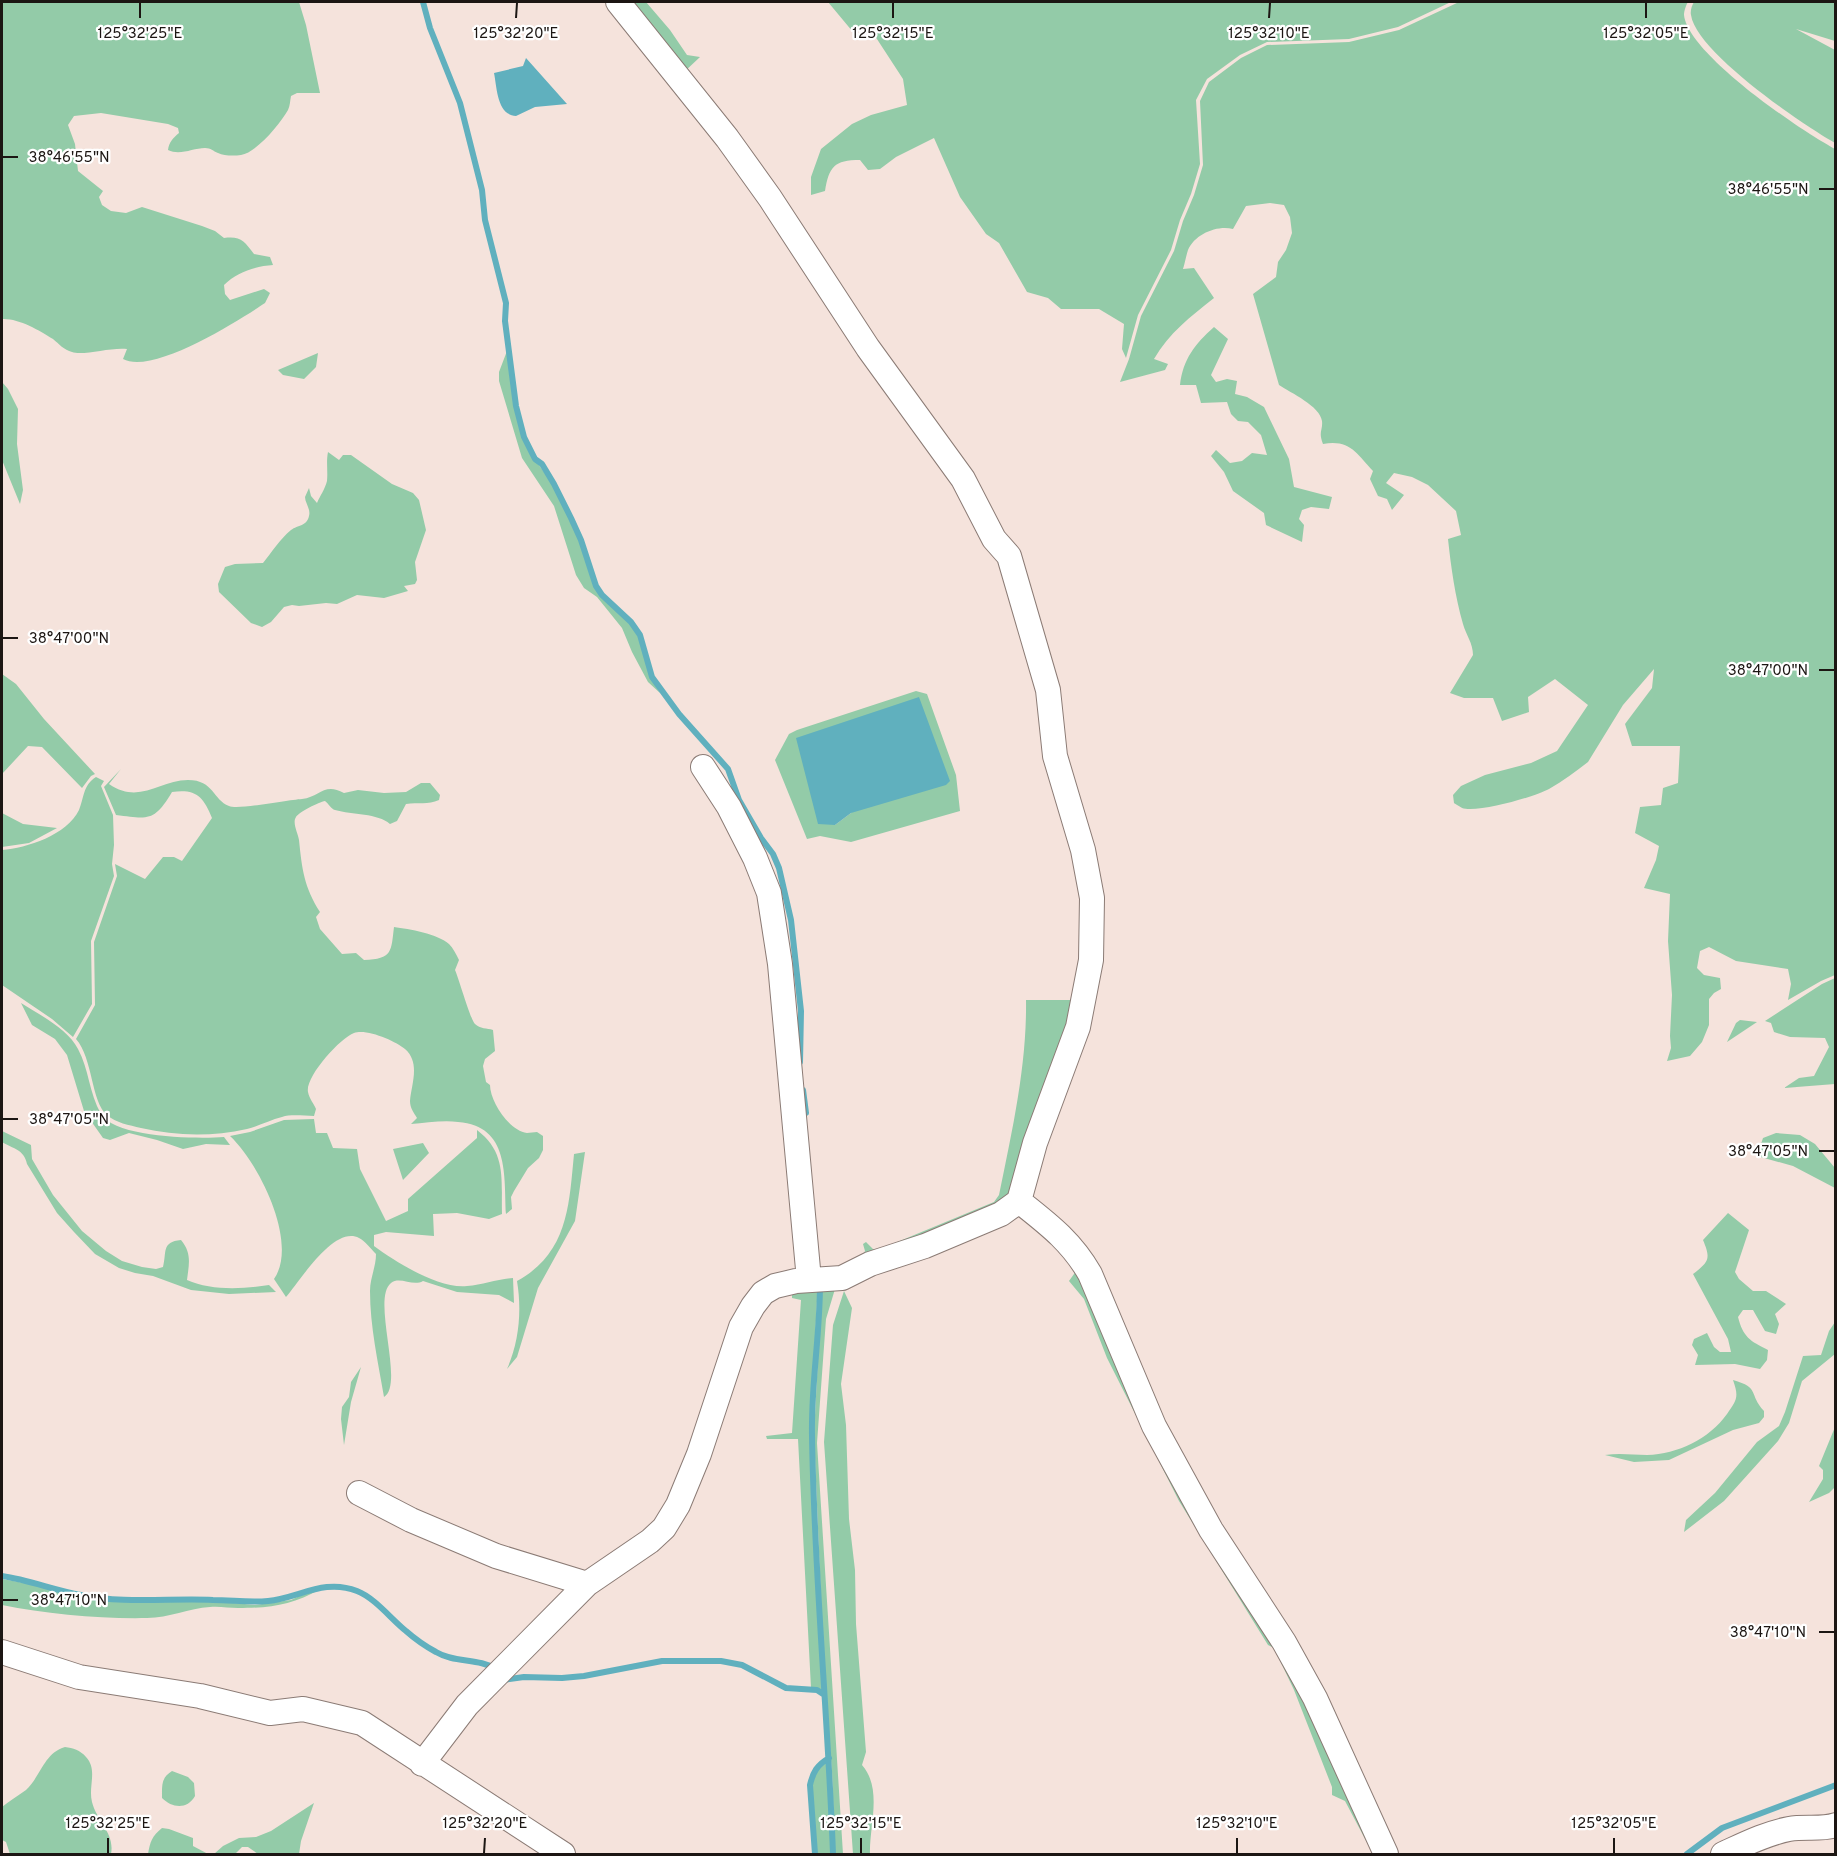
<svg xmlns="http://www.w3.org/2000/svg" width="1837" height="1856" viewBox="0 0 1837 1856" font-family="Overpass,sans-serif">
<rect width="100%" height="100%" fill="#f5e3dc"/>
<!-- green -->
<path fill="#93cba8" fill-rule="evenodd" d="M2,2h297l7,23 14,68h-23l-6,3c-1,5 -1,10 -3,14 -8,14 -31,42 -47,45 -7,1 -17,1 -23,-2 -5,-2 -7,-5 -13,-5 -12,0 -25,8 -37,2 1,-8 5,-12 11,-17l-1,-5 -10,-4 -67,-11 -27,3 -6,9 7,19 3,27 25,20 -4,6 3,8 9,6 15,2 16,-6 60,19 13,5 9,7c17,-2 20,3 30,16l16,3 3,8c-17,1 -36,7 -49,20l1,9 5,6 34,-11 6,4 -5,10c-27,18 -112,72 -142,56l4,-10c-16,-2 -44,7 -55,3 -8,-2 -13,-8 -19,-13 -14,-9 -35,-21 -51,-20z
M623,2h23l24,28 17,25 13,2 -17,16z
M828,2h623l-53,25 -49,12 -82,3 -27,13 -33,24 -11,21 4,64 -9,30 -11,26 -9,30 -33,65 -12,43 -4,-9 2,-25 -25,-15h-38l-13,-11 -21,-6 -28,-49 -13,-9 -26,-37 -26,-59 -38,19 -16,12 -12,1 -8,-10c-26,0 -31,7 -35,31l-14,4v-18l10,-28 31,-25 19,-9 36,-10 -4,-26 -28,-43 -10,-7 -12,3z
M1459,2h229c-2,3 -4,9 -4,13 4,39 117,116 151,134v826l-14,6 -33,19 3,-16 -3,-15 -52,-8 -27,-14 -9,4 -3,17 7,7 16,3 1,11 -7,4 -5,6v26l-7,17 -12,14 -23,5 4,-13 -1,-12 2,-41 -4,-54 2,-47 -26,-6 12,-28 3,-14 -24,-13 5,-26 21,-2 2,-17 15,-5 2,-37h-48l-7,-22 27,-36 2,-19 -31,36 -35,57c-12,9 -25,19 -39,27 -15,8 -71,24 -87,19 -1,-1 -7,-4 -8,-5l-1,-8 8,-9 24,-11 46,-12 26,-12 31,-46 -33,-26 -27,18 1,15 -27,9 -9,-23h-29l-14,-5 23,-38c0,-12 -7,-20 -10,-31 -8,-28 -12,-57 -15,-85l13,-4 -5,-24 -28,-26 -16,-8 -18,-4 -8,10 18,12 -12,15 -5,-11 -9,-3 -8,-17 3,-8c-16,-17 -23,-32 -50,-27 -5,-13 0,-13 -1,-23 -2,-15 -31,-28 -43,-36l-26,-91 23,-17 2,-15 8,-12 6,-17 -2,-16 -6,-12 -14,-2 -24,3 -13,23c-16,-4 -38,5 -45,21 -2,6 -3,13 -5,19l11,-1 20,30c-24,19 -45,35 -60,61l14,5 -3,6 -45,12 9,-23 12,-43 33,-65 9,-30 11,-26 9,-30 -3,-64 9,-19 32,-24 26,-13 82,-3 50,-12z
M1694,2h141v39l-39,-12 39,21v93c-32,-18 -139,-91 -144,-128 -1,-4 1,-10 3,-13z
M1214,327l14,12 -17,36 5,7 11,-3 10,2 -2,13 12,3 17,10 25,52 5,28 38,10 -3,12 -18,-2 -9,3 -3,9 5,6 -2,17 -36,-17 -2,-12 -31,-22 -9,-19 -13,-16 5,-6 14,13 12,-2 10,-8 15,2 -6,-20 -13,-13 -10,-1 -7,-7 -4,-12 -26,1 -5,-18h-16c3,-26 15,-41 34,-58z
M507,351l8,56 12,41 26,37 17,34 10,21 15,47 6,9 29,27 9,13 12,42 9,15 -12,-11 -16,-30 -10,-24 -25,-31 -13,-9 -8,-13 -22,-69 -32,-48 -23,-77v-9z
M318,353l-2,14 -12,12 -21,-4 -5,-5z
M2,382l6,7 10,20 -1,35 6,46 -3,14 -18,-44z
M328,452l11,8 4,-5h8l41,29 21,9 6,7 7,30 -11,32 2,18 -2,4 -11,2 4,5 -24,7 -27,-3 -20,9 -11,-1 -27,3 -7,-1 -8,2 -13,15 -9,5 -11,-4 -32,-31 -1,-8 7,-17 10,-3 28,-1c9,-11 17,-24 28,-33 7,-5 16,-4 18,-14 2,-7 -4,-13 -4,-19l4,-9 2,8 6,7c3,-7 8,-14 10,-22 1,-10 -1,-19 1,-29z
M2,674l14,10 28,35 51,55 -4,2 -9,12 -40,-41 -14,-1 -26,28z
M916,691l11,3 29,81 4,36 -109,31 -31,-6 -13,3 -32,-79 14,-26 8,-4zM919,698l-68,115 -16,12 11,-102z
M121,769l-12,15c31,21 50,-4 79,-4 26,0 25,20 41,26 9,4 58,-6 73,-7 18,-2 22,-17 42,-6l14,-3 26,3 22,-1 15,-9h9l10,12 -1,5c-11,5 -21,2 -33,4l-9,17 -7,3c-12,-11 -38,-9 -55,-14 -4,-1 -6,-6 -10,-9 -6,1 -26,11 -29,16 -4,6 2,16 3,23 3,29 5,47 21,72l-4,5 4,12 22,25 14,-1 8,7c29,-1 27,-9 30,-33 15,2 44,7 55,17 4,4 7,10 10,16l-4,10c4,9 16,51 20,54 5,5 12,4 18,6l2,21 -10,8 -2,7 3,16 4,3c0,16 19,46 37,48 3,0 7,-1 10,-1l6,4v14l-4,8 -11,10 -14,23 -3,6 1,12 -6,5c-2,-38 4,-88 -48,-92 -15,-2 -32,1 -47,2l6,-6c-3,-5 -7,-10 -7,-17 1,-16 11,-38 -5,-52 -9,-8 -39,-21 -51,-16 -14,5 -49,44 -46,59 1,6 6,12 8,17l-2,7c-10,0 -23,-2 -32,1 -12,3 -23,9 -35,12 -36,8 -71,7 -106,-1 -12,-3 -25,-5 -34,-13 -16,-13 -14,-57 -31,-76l19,-34 -1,-63 23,-66 -2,-12 30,15 18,-22h11l8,4 30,-43c-9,-22 -16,-29 -40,-26 -18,30 -23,27 -56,23l-12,-28z
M96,777l8,4 -3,5 12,29 1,30 -2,19 2,12 -23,65 1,63 -19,33 -21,-18 -50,-34v-135c25,-2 65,-15 77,-40 5,-12 4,-25 17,-33z
M2,813l21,11 34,4 -28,15 -27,4z
M1835,978v106l-51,4 15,-10 15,-2 15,-29 -4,-9 -35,-1 -16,-5 -3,-9 -6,-2 57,-37z
M1026,1000h55l-67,196 -155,67 6,-12 -2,-7 3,-2 7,7 5,1 116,-48 5,-7c13,-64 28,-129 27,-195z
M21,1003c19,12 47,26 57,46 11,20 11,44 23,65 14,24 97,25 123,23l6,8 -24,-1 -23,5 -26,-9 -28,-7 -19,7 -7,-2 -19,-27 -17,-56 -12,-16 -23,-14z
M1740,1020l17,2 -30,20 9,-19z
M314,1119l2,14h11l6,15 24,1 3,20 26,52 22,-10v-12l69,-61v-8c30,23 24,49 25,84l-13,5 -32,-6 -24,1 1,22 -48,-4 -12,3v11c22,16 64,43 93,40 16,-1 30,-7 46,-8l1,25 -15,-8 -42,-3 -34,-11c-10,6 -23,-5 -32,2 -20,16 14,101 -7,114 -6,-35 -14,-71 -14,-106 0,-13 6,-24 6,-37 -5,-5 -11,-13 -17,-16 -25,-13 -59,43 -73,59l-12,-18c25,-36 -15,-116 -44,-143l20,-4 34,-12z
M2,1131l29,14 1,14 21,36 29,36 24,20 16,10 20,6 14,2 7,-2c4,-15 -2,-25 18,-27 11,13 8,24 6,40 24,11 57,9 82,5l7,7 -47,2 -38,-4 -38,-14 -18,-3 -16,-5 -24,-14 -21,-22 -17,-19 -30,-49c-3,-15 -14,-15 -25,-22z
M1776,1133l24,2 15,9 20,24v20l-42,-22 -36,-10 6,-18z
M423,1143l6,10 -26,27 -10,-31z
M585,1152l-10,69 -37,67 -21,69 -10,12c12,-27 15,-58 10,-88 51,-28 52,-75 57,-127z
M1728,1213l21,17 -14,42 4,7 14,12h13l20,13 -11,10 4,10 -3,10 -11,-3 -12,-21h-10l-5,7c5,20 12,24 30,33l-1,10 -7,9 -25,-5 -40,1 3,-10 -6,-10 2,-6 13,-6 7,14 6,5h11l-3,-13 -35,-65c16,-12 18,-15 10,-34z
M1079,1267l215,407 79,180 -28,-53 -13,-6v-8l-38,-97 -20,-42 -6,-3 -89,-144 -72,-143 -23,-59 -15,-18z
M818,1282l-8,152 12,257 -11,-3 -13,-249h-31l-1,-3 26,-3 9,-133 -9,-2v-13z
M822,1283l13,6 -9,30 -9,124 26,411h-8l-3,-83 -7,-78 -11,-259z
M844,1291l8,17 -11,76 5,41 3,94 6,51 1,54 10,128 -4,13c21,24 7,61 8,89h-17l-29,-412 9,-117z
M1835,1322v32l-33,27 -13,42 -11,18 -54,60 -40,31 2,-12 29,-27 42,-51 22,-16 6,-14 18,-56 18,-1 8,-24z
M361,1367l-10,35 -7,43 -3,-26 1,-12 7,-10 2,-15z
M1733,1380c28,8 15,14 31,31v6l-5,6 -26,7 -64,30 -35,2 -29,-7c15,-2 28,0 42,0 31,-1 62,-16 80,-41 10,-14 12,-17 6,-34z
M1835,1427v60l-6,6 -20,9 14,-23v-9l-4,-4z
M2,1579l44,8 36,10 35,4h95l43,4 36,-5 19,-9 11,-2c-30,16 -49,19 -83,19 -9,0 -19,-2 -28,-1 -21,1 -41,11 -63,11 -45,1 -101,-4 -145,-13z
M65,1747c8,1 15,3 21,10 12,13 2,29 6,45 5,20 23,31 19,52h-101l-4,-12 -4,-2v-33c7,-6 16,-11 24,-17 15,-14 18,-37 39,-43z
M828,1759l4,95h-16l-5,-69 8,-20z
M172,1771l16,6 6,6 1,13c-8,14 -23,12 -33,2 0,-13 -1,-20 10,-27z
M314,1803l-13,38 -2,13h-41l-10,-7h-6l-7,7h-21l9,-8 16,-8 17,-1 15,-6z
M162,1828l7,1 24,9v8l15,8h-60c2,-12 4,-18 14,-26z"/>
<!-- water -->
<path fill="#60b0be" d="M526,58l41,46 -32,3 -19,9c-19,-1 -19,-28 -22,-43l29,-7z
M919,697l31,84 -4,4 -95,28 -16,12 -17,-1 -22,-86z"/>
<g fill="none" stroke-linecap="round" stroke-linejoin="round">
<!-- stream -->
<path stroke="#60b0be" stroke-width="6" d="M423,2l7,26 30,75 22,87 3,30 21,83 -1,18 11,85 8,31 11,22 7,5 12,20 17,34 10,22 15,46 6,9 29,27 9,13 12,42 27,37 49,55 11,31 22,38 12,16 6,14 12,52 10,91 -1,51
M803,1090l3,23
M820,1284c0,51 -9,100 -8,151 2,140 16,280 21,419
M2,1576c27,4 52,14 79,19 43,9 89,3 132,5 19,0 36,3 55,1 31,-3 56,-23 89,-10 18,7 34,28 49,40 9,8 19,15 30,21 18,11 43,6 60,17
M503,1680l21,-3 38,1 22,-2 78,-15h59l21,4 44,23 31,2 6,4
M815,1854l-5,-69c3,-13 7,-20 19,-27
M1687,1854l35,-26 114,-43"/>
<!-- street casing -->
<g stroke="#8b7b75" stroke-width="26">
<path id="street" d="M703,767l26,40 26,51 14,35 11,71 29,316
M1019,1201c29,23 52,40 71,73l64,152 57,104 73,112 31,56 71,156
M359,1493l52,27 85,36 91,28
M2,1652l77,25 121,19 70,17 33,-4 59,14 201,131
M422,1764l45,-59 120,-121 63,-43 14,-13 14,-23 21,-51 42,-127 12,-21 10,-13 12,-7 21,-5 46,-3 28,-14 55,-18 76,-32 18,-13 16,-58 43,-116 13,-67 1,-62 -9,-48 -28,-94 -7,-66 -39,-134 -15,-17 -31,-60 -95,-131 -98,-150 -43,-60 -109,-136
M1723,1854c20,-9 44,-21 66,-25 16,-3 33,1 47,-4"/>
</g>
<!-- street -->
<use href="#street" stroke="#fff" stroke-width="24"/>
</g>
<!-- ticks -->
<path fill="none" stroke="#1c1613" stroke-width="2" d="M140,18v-15M516,18l1,-15M893,18v-15M1269,18l1,-15M1646,18v-15M3,157h15M1819,189h15M3,638h15M1819,670h15M3,1119h15M1819,1151h15M3,1600h15M1819,1632h15M108,1853v-15M484,1853l1,-15M861,1853v-15M1237,1853v-15M1614,1853v-15"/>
<g font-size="15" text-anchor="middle" fill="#1c1613" stroke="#fff" stroke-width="4.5" stroke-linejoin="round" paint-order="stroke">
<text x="140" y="38">125°32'25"E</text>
<text x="516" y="38">125°32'20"E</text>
<text x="893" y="38">125°32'15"E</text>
<text x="1269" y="38">125°32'10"E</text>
<text x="1646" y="38">125°32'05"E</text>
<text x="69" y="162">38°46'55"N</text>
<text x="1768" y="194">38°46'55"N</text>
<text x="69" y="643">38°47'00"N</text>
<text x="1768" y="675">38°47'00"N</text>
<text x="69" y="1124">38°47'05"N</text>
<text x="1768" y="1156">38°47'05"N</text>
<text x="69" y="1605">38°47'10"N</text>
<text x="1768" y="1637">38°47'10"N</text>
<text x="108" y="1828">125°32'25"E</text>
<text x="485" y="1828">125°32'20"E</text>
<text x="861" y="1828">125°32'15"E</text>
<text x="1237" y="1828">125°32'10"E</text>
<text x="1614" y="1828">125°32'05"E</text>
</g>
<!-- border -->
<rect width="1837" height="1856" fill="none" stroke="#1c1613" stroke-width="6"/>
</svg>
